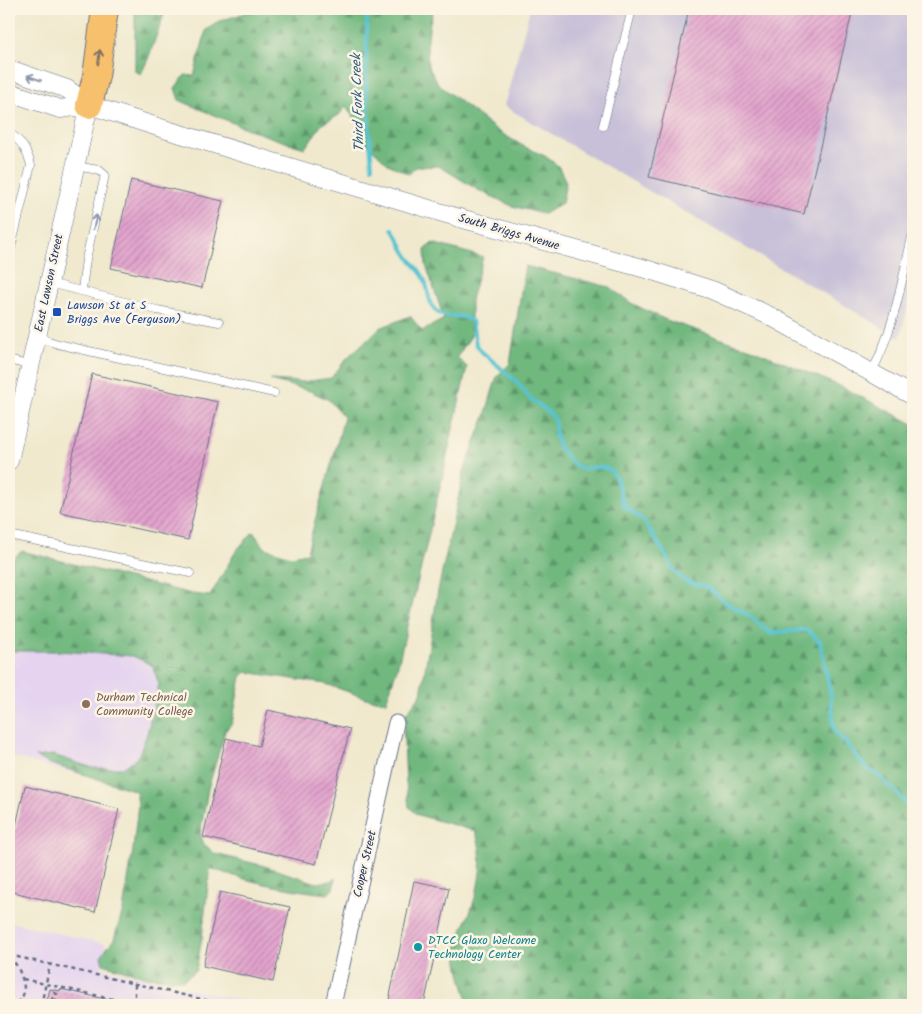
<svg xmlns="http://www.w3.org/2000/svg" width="922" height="1014" viewBox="0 0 922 1014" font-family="Kalam,sans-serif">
<defs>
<pattern id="forest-firs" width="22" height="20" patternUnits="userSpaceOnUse" patternTransform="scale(1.25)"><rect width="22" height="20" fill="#71b87f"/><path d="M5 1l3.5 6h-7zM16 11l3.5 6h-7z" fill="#5c966b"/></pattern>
<pattern id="building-hatch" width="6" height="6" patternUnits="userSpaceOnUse" patternTransform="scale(1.25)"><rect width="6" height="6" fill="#e3a3ce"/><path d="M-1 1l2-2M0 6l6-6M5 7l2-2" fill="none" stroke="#b785aa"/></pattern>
</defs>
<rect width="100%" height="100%" fill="#fcf5e5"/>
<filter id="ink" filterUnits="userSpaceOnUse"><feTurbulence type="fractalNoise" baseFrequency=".02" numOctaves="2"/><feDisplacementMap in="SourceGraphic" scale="10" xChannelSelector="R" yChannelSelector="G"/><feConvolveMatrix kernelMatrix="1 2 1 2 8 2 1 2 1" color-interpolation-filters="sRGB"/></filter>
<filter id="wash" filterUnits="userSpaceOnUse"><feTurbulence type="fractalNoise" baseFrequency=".0096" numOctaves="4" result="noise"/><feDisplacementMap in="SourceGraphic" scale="20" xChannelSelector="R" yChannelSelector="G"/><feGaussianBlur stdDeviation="1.12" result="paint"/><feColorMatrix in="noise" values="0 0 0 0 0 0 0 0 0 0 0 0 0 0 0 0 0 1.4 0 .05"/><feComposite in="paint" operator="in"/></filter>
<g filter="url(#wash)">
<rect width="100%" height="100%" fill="#f0e9ce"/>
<!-- built -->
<path fill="#e5d3f0" d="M9,613l166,39 -32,133 -65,-11 -69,-18z
M9,922l97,22 -5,24 160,37h-252z"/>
<!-- industrial -->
<path fill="#c7c0d8" d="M530,9h383v276l-13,53 -396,-232z"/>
<!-- forest -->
<path fill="url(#forest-firs)" stroke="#46746e" d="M135,9h31l-18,50 -7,15 -6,-3z
M257,9h177l-4,13 -3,24 1,20 11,19 60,47 26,15 20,9 13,10 8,16 -4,21 -18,11 -32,-8 -34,-16 -39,-24 -23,1 -7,7 -21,-10 -23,-22 -6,-17 -13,-19 -7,9 -17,9 -17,24c-43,-12 -85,-30 -126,-48l-4,-12 10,-13 9,1 12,-46 14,-9z
M432,243l51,14 -12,43v36l-14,21 10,10 -26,116 -44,186 -11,33 -20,-4 -40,-14 -80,-12 -5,5 -9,46 -7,8 -17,58 -8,45 4,10 11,10 46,11 56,18 13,-2 6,-3 -3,11 -5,5c-40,-4 -80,-12 -118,-26l-8,70 -6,32 -13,10 -36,-3 -44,-13 -2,-8 13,-17 9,-29 10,-60 5,-46 -2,-13 -85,-27 -16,-7 18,-2 40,13h30l15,-11 9,-23 12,-50 -7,-19 -19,-9 -75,-5h-49v-89l13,-11 170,43 18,2 26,-45 17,-19 12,16 26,8 16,-3c10,-46 26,-90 37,-136l-15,-17 -19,-9 -40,-11 33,2 28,-4 17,-21 32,-29 30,-12 12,15 22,-12 -18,-54 -1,-15z
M525,266l84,21 22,16 35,17 88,30 88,37 71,37v581h-443c-6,-16 -16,-46 -12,-63 2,-9 7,-17 10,-25 11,-25 18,-60 7,-86l-57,-16 -9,-8 -3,-24 -3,-65 18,-24 17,-103 26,-120 21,-55 12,-40 13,-12z"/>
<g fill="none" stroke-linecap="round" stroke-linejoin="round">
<!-- stream -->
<path stroke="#57c3d1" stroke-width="4" d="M369,9l-2,5 -1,74 6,79
M393,229c6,9 9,19 15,27 5,8 12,14 16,22 5,10 3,25 12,33 9,9 25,1 36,10l4,23 6,8 35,30 13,16 21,16 4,7 1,17 3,9 11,14 11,8 18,-2 7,1 5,3 5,6 8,29 20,15 21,33 7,14 9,10 7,4 19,5 18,15 26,15 19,16 32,-3 7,1 11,11 11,53 3,36 12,12 21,26 9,4 24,23 8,10 5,14"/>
</g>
<g id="blocks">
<!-- building -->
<path fill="url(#building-hatch)" d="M689,9h164l-49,205 -155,-37z
M131,180l92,21 -21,87 -91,-20z
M92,374l126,28 -30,138 -128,-28z
M268,710l82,19 -34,135 -113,-27 23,-99 33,8z
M25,786l94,23 -24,103 -86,-21v-63l6,2z
M414,881l35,7 -25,117h-36z
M220,892l70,15 -17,75 -70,-16z
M50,989l10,2v-2l54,12v4h-68z"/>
</g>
</g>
<g filter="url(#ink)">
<use href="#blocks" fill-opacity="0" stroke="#667085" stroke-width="1"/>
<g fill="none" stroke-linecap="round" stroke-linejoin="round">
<!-- service casing -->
<g stroke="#667085" stroke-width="9">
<path id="service" d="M603,126l29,-117
M9,133c13,8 18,18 22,32l-22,91
M75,166l24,4 6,5 -19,84 -4,31
M49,283l108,27 62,12
M37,337l21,7 216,49
M9,360l22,6
M871,373c23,-41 31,-95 42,-140
M9,535l181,38"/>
</g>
<!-- minor casing -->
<g stroke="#667085" stroke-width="17">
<path id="minor" d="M333,1005l63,-282"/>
</g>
<!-- tertiary casing -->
<g stroke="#667085" stroke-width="19">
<path id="tertiary" d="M9,69l58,20 22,16 75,24 292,88 190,52 66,21 58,26 143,80
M9,92l51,17 29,-4
M9,461l80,-356"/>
</g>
<!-- motorway casing -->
<g stroke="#667085" stroke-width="28">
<path id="motorway" d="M89,105l7,-29 9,-67"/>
</g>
<!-- path -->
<path stroke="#667085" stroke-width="2.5" stroke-dasharray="4 4" stroke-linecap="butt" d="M9,955l218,50
M10,956c10,13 23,38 5,49
M23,979l112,25
M52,1001l2,-8 3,1 -2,8
M135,1004v-20
M41,1005l9,-40"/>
<!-- service -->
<use href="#service" stroke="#fff" stroke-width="8"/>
<!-- minor -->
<use href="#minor" stroke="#fff" stroke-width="15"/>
<!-- tertiary -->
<use href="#tertiary" stroke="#fff" stroke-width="18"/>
<!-- motorway -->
<use href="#motorway" stroke="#f7c06c" stroke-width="26"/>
</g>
<!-- one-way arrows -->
<defs><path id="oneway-shaft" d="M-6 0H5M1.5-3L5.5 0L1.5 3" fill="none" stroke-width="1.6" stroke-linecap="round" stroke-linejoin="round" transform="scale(1.25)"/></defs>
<use stroke="#7e7064" href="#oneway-shaft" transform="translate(99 57) rotate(-83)"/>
<g stroke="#8d97ae">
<use href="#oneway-shaft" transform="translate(34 78) rotate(-161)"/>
<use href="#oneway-shaft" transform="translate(95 222) rotate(-77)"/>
</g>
</g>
<!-- markers -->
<rect fill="#1a4fb4" stroke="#fcf5e5" stroke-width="2" x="52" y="307" width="10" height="10" rx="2.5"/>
<circle fill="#8d6e63" stroke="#fcf5e5" stroke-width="2" cx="86" cy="704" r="5"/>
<circle fill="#0f9aa8" stroke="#fcf5e5" stroke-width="2" cx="418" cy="947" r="5"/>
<g text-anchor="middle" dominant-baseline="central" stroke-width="5" stroke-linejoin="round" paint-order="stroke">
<!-- street labels -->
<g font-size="12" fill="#1b2f5e" stroke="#fcf5e5">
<text transform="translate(509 232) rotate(16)">South Briggs Avenue</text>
<text transform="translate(49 283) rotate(-78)">East Lawson Street</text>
<text transform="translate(365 864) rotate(-77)">Cooper Street</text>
</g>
<!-- transit labels -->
<g font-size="12" fill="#164399" stroke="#fcf5e5" text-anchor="start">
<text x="67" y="305">Lawson St at S<tspan x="67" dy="14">Briggs Ave (Ferguson)</tspan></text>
</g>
<!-- education labels -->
<g font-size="12" fill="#785e54" stroke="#fcf5e5" text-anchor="start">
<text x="96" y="697">Durham Technical<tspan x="96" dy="14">Community College</tspan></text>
</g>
<!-- culture labels -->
<g font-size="12" fill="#0d838f" stroke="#fcf5e5" text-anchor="start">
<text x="428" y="940">DTCC Glaxo Welcome<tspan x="428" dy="14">Technology Center</tspan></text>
</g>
<!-- water labels -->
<g font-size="14" font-style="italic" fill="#2d5b80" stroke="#fcf5e5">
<text transform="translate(358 103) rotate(-92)">Third Fork Creek</text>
</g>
</g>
<!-- margin -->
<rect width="922" height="1014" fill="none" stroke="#fcf5e5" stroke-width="30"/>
</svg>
